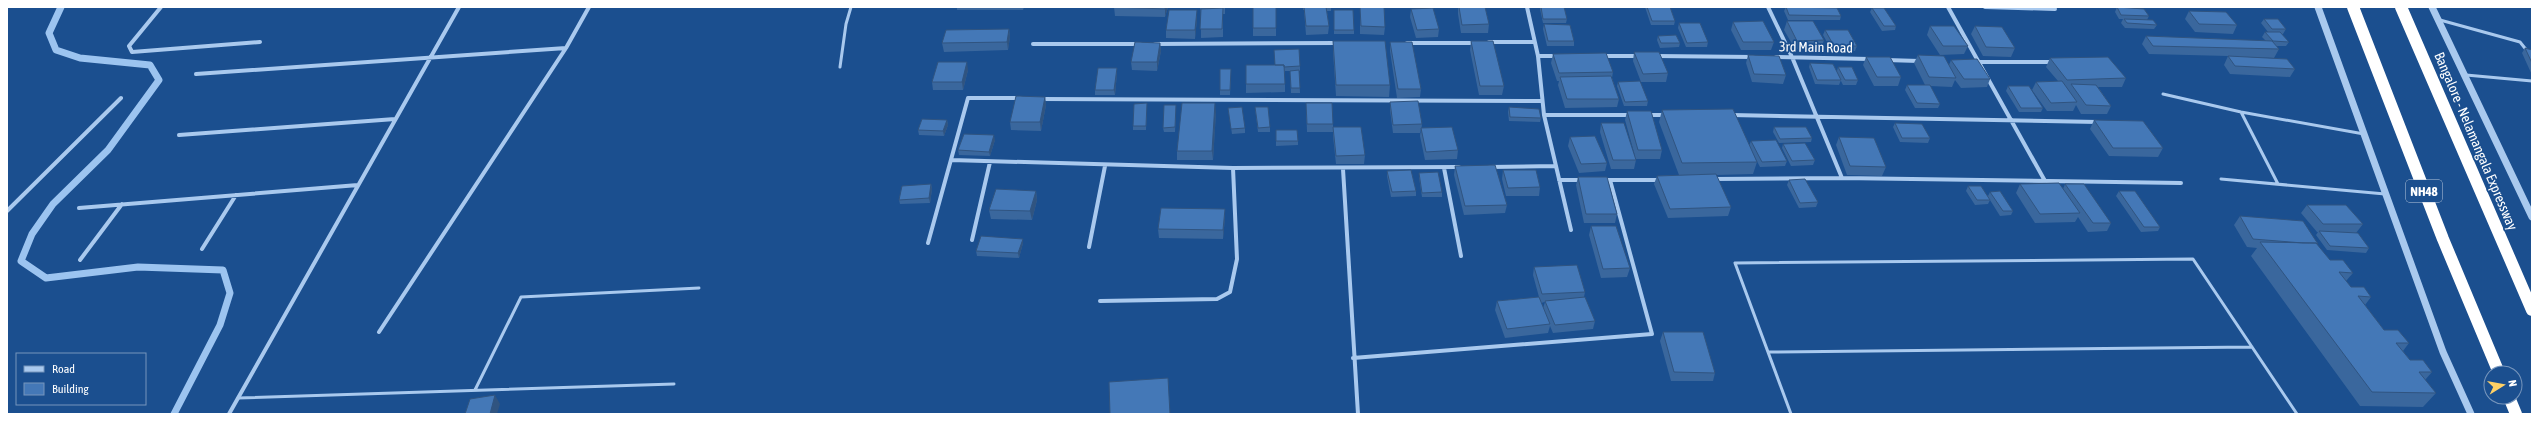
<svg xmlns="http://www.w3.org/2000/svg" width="2539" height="421" viewBox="0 0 2539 421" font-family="'Asap Condensed',sans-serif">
<rect width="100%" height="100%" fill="#1b4f8f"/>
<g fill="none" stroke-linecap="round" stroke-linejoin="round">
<!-- stream -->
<path stroke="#9cc4f0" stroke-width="7" d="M61,7l-12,26 7,17 24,8 70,7 9,15 -51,70 -55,54 -21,30 -11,27 25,17 92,-11 85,3 7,23 -10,32 -46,89"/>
<!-- service -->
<path stroke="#a9c9ee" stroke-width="3" d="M2440,20l80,22 12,15
M840,67l6,-43 5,-17
M2466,75l66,6
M2163,94l78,18 123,22
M2241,112l37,72
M2221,179l164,15
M1768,352l484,-5
M475,390l46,-93 178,-9
M238,398l436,-14
M1791,414l-56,-151 458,-4 104,155"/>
<!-- minor -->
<path stroke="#a9c9ee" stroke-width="4" d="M161,7l-32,39 3,6 128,-10
M1527,7l11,49 6,59 27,115
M1768,7l24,50 50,121
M1948,7l97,174
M1985,7l70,2
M1489,42h46
M1407,43h69
M1033,44h107
M1155,44l183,-1
M1538,56h19
M1602,56h35
M1656,56l97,1
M1776,57l93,2
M1886,60l33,1
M1974,62h79
M196,74l370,-26
M1041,99l501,2
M1544,115h88
M1649,115h17
M1731,115l367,7
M179,135l216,-16
M951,160l282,8 226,-1
M1490,167l66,-1
M1444,168l17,88
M1343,169l15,245
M1713,179l129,-1 339,5
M1559,180h23
M1603,180h57
M79,208l279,-23
M7,211l114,-113
M972,240l18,-78
M928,243l40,-145h52
M1089,247l16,-81
M202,249l34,-54
M80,260l42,-56
M1100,301l117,-2 13,-7 7,-33 -4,-91
M379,332l187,-284 23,-41
M1353,358l299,-24 -42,-154
M229,414l230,-407"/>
<!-- tertiary -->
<path stroke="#a9c9ee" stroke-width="7" d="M2318,7l125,345 28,62
M2432,7l100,210"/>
<!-- motorway -->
<path stroke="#fff" stroke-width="12" d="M2353,7l90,232 56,134
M2401,7l131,303
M2509,397l7,17"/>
</g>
<!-- wall -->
<path fill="#3a679d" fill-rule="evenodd" d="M957,7h67l-1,3h-66z
M1114,7h54l-3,10 -50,-1z
M1200,7h25v7h-2v23l-22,1v-24z
M1253,7h23v29h-23z
M1303,7h28v4h-4l2,15 -1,8 -22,1 -2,-25h-1z
M1360,7l25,20 -1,8 -24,-1z
M1458,7h27l4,17 -1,9h-27l-3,-19z
M1540,7h24l3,12 -1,4h-23l-3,-14z
M1645,7h25l5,14 -1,4h-23z
M1786,7l55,9 -1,4h-52l-4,-9z
M2117,7l32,9 -2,4 10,5 -3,4 -29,-1 -4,-5 2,-4h-4l-4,-7z
M1872,8l24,18 -1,4 -13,1 -12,-19z
M1411,9l28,20 -1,8 -22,1 -6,-21z
M1197,10v9l-2,20 -29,-1v-8z
M1334,10l20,20v4h-20z
M2189,11l48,14 -4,9 -38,-2 -10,-13z
M2264,19l22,10 -3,5h-2l8,8 -3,4h-10l3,3 -5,9 -31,-1 52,12 -5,8 -60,-3 -6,-9 4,-9 -79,-2 -7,-10 4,-8 120,5 -4,-4 3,-5h3l-7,-9z
M1787,21l37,19 -3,9h-26l-11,-19z
M1733,22l41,20 -3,8h-30l-10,-20z
M1679,23l29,19 -1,5h-21l-8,-19z
M1544,24l30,17v5h-27l-4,-17z
M1930,26l38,20 -4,8 -24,1 -13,-20z
M1975,26l40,22 -4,9 -28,-1 -12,-22z
M1009,29l1,8 -2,13 -64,2 -2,-9z
M1825,30l32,16 -2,5h-23l-9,-16z
M1658,36l22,7 -1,4 -19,1 -3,-8z
M1333,41l57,44 -1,12 -53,-1 -3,-44z
M1471,41l33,45 -2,9h-23l-9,-45z
M1390,42l31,47 -1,8 -23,1 -7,-47z
M1160,43l1,8 -4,20 -25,-1 -1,-8z
M2525,48l7,2v25l-10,-22z
M1634,52l34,21 -2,9h-25l-8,-21z
M1553,54l60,18 -1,6 7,21 -2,8 -52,1 -7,-23 1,-4h-2l-6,-18z
M1748,55l38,20 -3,9 -31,-2 -6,-19z
M1918,55l31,10 2,-5 39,19 -3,8 -26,1 -6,-8 -3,7 -22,-1 10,18 -2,4h-23l-10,-18 2,-5h18l-11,-22z
M1866,57l35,20 -3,9h-24l-11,-21z
M2050,58l76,20 -4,9h-24l13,19 -4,8h-26l-5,-9 -3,6h-26l-15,-21 4,-8 22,-1 -12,-14z
M1810,63l27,8 1,-4 20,13 -2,5h-13l-5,-10 3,5 -2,5 -24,-1 -6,-17z
M1246,65l54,1v5h-1l1,22h-9l-1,-22h-5v21l-39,1z
M1117,68v5l-2,22h-20v-5z
M1231,69l-1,26h-10v-5z
M968,70l-5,20h-30l-1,-8z
M1618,82l30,19 -1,5h-23l-7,-20z
M2008,86l35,22 -2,4h-22l-13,-21z
M1045,97l1,8 -5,26 -30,-1 -1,-8z
M1390,102l32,22 -1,9h-28l-3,-23z
M1147,103l-1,27h-13v-4z
M1306,103l27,21v8h-26z
M1255,107l15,20v5h-12z
M1509,107l32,11 -1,4 -31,-1 -1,-9z
M1228,108l17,20v5l-13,1z
M1176,110l-1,22h-11l-1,-4z
M1662,110l87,36 2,-5 36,20 -2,5 -25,1 -11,-21 8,16 -4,12 -37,1 15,32 -3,9 -60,2 -14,-34 3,-8 22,-1 -20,-53z
M1627,111l35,39 -2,9h-24v1l-2,9h-23l-11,-37 1,-9 34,33 -10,-36z
M1216,112l-3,48h-36v-9z
M947,120l1,5 -4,11 -25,-1 -1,-5z
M2094,120l69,28 -5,9 -49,-1 -19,-27z
M1895,123l35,15 -2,5 -28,-1 -7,-15z
M1333,127l32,28 -1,9h-28l-3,-28z
M1774,127l38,11 -1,4 -32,1 -6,-11z
M1421,128l37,22 -1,9 -32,1 -5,-24z
M1276,130l22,11v4l-22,1z
M1570,137l37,26 -2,8 -26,2 -11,-27z
M1839,137l47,30 -4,9 -35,-1 -11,-30z
M995,140l-5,16 -31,-1 -1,-5z
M1783,144l32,16 -2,5 -22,1 -9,-18z
M1455,166l52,39 -2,8 -41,2 -10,-40z
M1503,170l37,17 -1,9h-33l-4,-17z
M1387,171l29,20v5l-25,1 -4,-21z
M1419,173l23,19v5h-20l-3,-20z
M1578,177l39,37 -2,9h-31l-8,-38z
M1789,180l29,22 -2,5 -17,1 -12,-23z
M931,184l1,5 -2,14 -30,1 -1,-4z
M2020,184l43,5 2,-5 46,39 -4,8 -19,1 -10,-15 -3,5 -40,1 -19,-30z
M1968,186l20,10 2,-4 23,19 -2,4 -11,1 -10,-16 -2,4 -13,1 -9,-14z
M1036,191l1,9 -5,20 -41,-1 -2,-9z
M2119,191l41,36 -2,4 -17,1 -25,-36z
M2307,205l56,19 -7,9 13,15 -3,5 -39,-3 -11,-15 2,-3h-1l-16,-19z
M1225,209v8l-2,22 -64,-1 -1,-9z
M2240,216l77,29 13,15 23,13 -7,8 5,6 20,10 -6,8 19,25 25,13 -6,8 7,9 22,12 -7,8 11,13 -13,14 -63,-1 -109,-150 6,-8 -10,-1 -13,-22z
M1591,226l39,42 -3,9 -26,1 -12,-43z
M1023,243l-4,15 -42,-2 -1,-5z
M1534,267l51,25 -1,5 11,24 -2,8 -40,4 -3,-7 -2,7 -43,5 -10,-28 2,-9 42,-4 -6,-22zM1545,302l-2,6 -2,-5z
M1663,332l52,41 -2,8h-42l-11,-40z"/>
<!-- shaded-wall -->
<path fill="#305480" d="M1165,7h3l-3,10z
M1197,10v9l-2,20v-9z
M1009,29l1,8 -2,13 -1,-8z
M1160,43l1,8 -4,20v-9z
M967,62l1,8 -5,20 -1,-8z
M1117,68v5l-2,22 -1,-5z
M1045,97l1,8 -5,26 -1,-9z
M1215,103l1,9 -3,48 -1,-9z
M947,120l1,5 -4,11 -1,-5z
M994,135l1,5 -5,16 -1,-4z
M931,184l1,5 -2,14 -1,-5z
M1036,191l1,9 -5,20 -2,-9z
M1225,209v8l-2,22v-9z
M1023,239v4l-4,15 -1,-5z
M495,395l5,9 -3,10h-7z"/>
<!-- building -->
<path fill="#4478b7" stroke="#305480" d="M1114,7h51v2z
M1253,7h23v21h-23z
M1304,7h22l3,19h-23z
M1360,7h24l1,20 -24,-1z
M1459,7h26l4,17 -27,1z
M1541,7h23l3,12h-24z
M1647,7h23l5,14h-23z
M1786,7l51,1 4,8 -52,-1z
M2117,7l27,2 5,7 -28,-1z
M1223,8l-1,21h-22l1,-20z
M1433,8l6,21 -22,1 -6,-21z
M1872,8h12l12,18h-12z
M1169,10h28l-2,20h-29z
M1334,10h19l1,20h-20z
M2189,11l37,1 11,13 -38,-1z
M2124,19l29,1 4,5 -30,-2z
M2264,19h14l8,10h-14z
M1763,21l11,21h-31l-10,-20z
M1787,21h26l11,19 -27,1z
M1679,23h21l8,19 -21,1z
M1544,24l26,1 4,16h-26z
M1930,26h24l14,20h-25z
M1975,26l27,1 13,21 -29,-1z
M1009,29l-2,13 -65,1 4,-13z
M1825,30h23l9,16h-23z
M2265,32h15l9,10 -16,-1z
M1676,35l4,8h-19l-3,-7z
M2146,36l126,5 7,8 -126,-3z
M1333,41h52l5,44h-54z
M1471,41h22l11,45h-24z
M1135,42l25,1 -3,19h-26z
M1390,42h22l9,47h-23z
M2525,48l7,2v13z
M1299,49l1,17 -16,1v-2h-9l-1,-15z
M1634,52h25l9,21 -25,1z
M1606,53l7,19 -54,1 -6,-19z
M1748,55l31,1 7,19 -32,-1z
M1918,55l26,1 12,22 -27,-1z
M2228,56l59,3 8,10 -60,-3z
M1866,57h24l11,20h-24z
M2108,57l18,21 -59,2 -17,-22z
M1977,59l13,20h-26l-13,-19z
M938,62h29l-5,20h-30z
M1810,63l23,1 8,16h-24z
M1246,65h38l1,19h-39z
M1838,67h14l6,13h-13z
M1098,68h19l-3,22h-19z
M1220,69h11l-1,21h-10z
M1299,70l1,18h-9l-1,-17z
M1611,76l8,23h-52l-7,-22z
M1640,81l8,20 -23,1 -7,-20z
M2062,81l15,21 -26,1 -15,-21z
M2071,84l25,1 15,21 -25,-1z
M1907,85h23l10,19 -23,-1z
M2008,86h21l14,22h-22z
M1016,96l29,1 -5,25h-30z
M1418,101l4,23 -29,1 -3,-23z
M1147,103l-1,23h-13l1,-22z
M1182,103h33l-3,48h-35z
M1306,103h26l1,21h-26z
M1164,105h12l-1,22 -12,1z
M1242,107l3,21 -14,1 -3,-21z
M1255,107h13l2,20 -12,1z
M1509,107l30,2 2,9 -31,-1z
M1733,109l24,53 -75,1 -20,-53z
M1627,111h24l11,39h-24z
M922,119l25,1 -4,11 -25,-1z
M2094,120l49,1 20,27h-50z
M1601,123h23l12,37h-23z
M1895,123l27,1 8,14h-28z
M1333,127h28l4,28 -29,1z
M1452,127l6,23 -32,2 -5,-24z
M1774,127h32l6,11 -32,1z
M1276,130h21l1,11h-22z
M964,134l30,1 -5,17 -31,-2z
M1595,136l12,27 -26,1 -11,-27z
M1839,137l35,1 12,29 -36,-1z
M1776,140l11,21 -25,1 -11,-21z
M1805,143l10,17 -23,1 -9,-17z
M1495,165l12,40 -42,1 -10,-40z
M1411,170l5,21 -24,1 -5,-21z
M1503,170h33l4,17 -32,1z
M1438,172l4,20 -20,1 -3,-20z
M1716,174l15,33 -61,2 -13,-33z
M1578,177h29l10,37h-31z
M1805,179l13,23 -18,1 -11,-23z
M2059,183l21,30 -40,1 -20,-30z
M931,184l-2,14 -30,2 3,-14z
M2065,184h19l27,39h-18z
M1968,186h13l9,14h-13z
M996,189l40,2 -6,20 -41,-1z
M2000,191l13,20h-10l-13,-19z
M2119,191h16l25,36h-16z
M2307,205h39l17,19h-40z
M1161,208l64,1 -2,21 -65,-1z
M2240,216l63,5 15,23 -2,-1h-13l-50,-4z
M1591,226h25l14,42 -27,1z
M2319,231l39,2 11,15 -39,-2z
M981,236l42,3 -5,14 -42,-2z
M2260,242l56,1 14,17h13l10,13 -14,-1 12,15h13l7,10 -13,-1 26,34h14l11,13h-13l14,17h13l9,12h-13l17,21 -64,-1z
M1577,265l8,27 -43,2 -8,-27z
M1539,297l11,27 -43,5 -10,-28z
M1585,297l10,24 -40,4 -10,-24z
M1663,332h40l12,41 -41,-1z
M1168,378l2,36h-60l-1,-32z
M495,395l-5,19h-25l5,-15z"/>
<g text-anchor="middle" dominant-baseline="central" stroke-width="3.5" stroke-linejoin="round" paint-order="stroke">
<!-- shield labels -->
<rect fill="#1b4f8f" stroke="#bbcadd" stroke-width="1" x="2406" y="180" width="36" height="22" rx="3"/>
<g font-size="13" font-weight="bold" fill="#fff">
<text x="2424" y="191">NH48</text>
</g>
<!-- street labels -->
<g font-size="14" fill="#fff" stroke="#1b4f8f">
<text transform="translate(1816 47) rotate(1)">3rd Main Road</text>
<text transform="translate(2476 141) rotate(67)">Bangalore - Nelamangala Expressway</text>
</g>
</g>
<!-- border -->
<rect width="2539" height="421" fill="none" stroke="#ffffff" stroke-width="16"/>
<!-- legend -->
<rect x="16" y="353" width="130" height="52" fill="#1b4f8f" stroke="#7695bc"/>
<rect x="24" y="366" width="20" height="6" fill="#a9c9ee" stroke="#7695bc"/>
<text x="52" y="373" font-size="12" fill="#ffffff">Road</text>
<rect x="24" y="383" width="20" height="12" fill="#4478b7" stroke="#7695bc"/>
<text x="52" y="393" font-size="12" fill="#ffffff">Building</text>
<!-- north arrow -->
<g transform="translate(2503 385) rotate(79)"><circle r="19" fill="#1b4f8f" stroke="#7695bc"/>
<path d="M0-3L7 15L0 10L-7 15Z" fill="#ffd166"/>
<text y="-6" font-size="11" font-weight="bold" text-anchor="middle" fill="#ffffff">N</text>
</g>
</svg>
